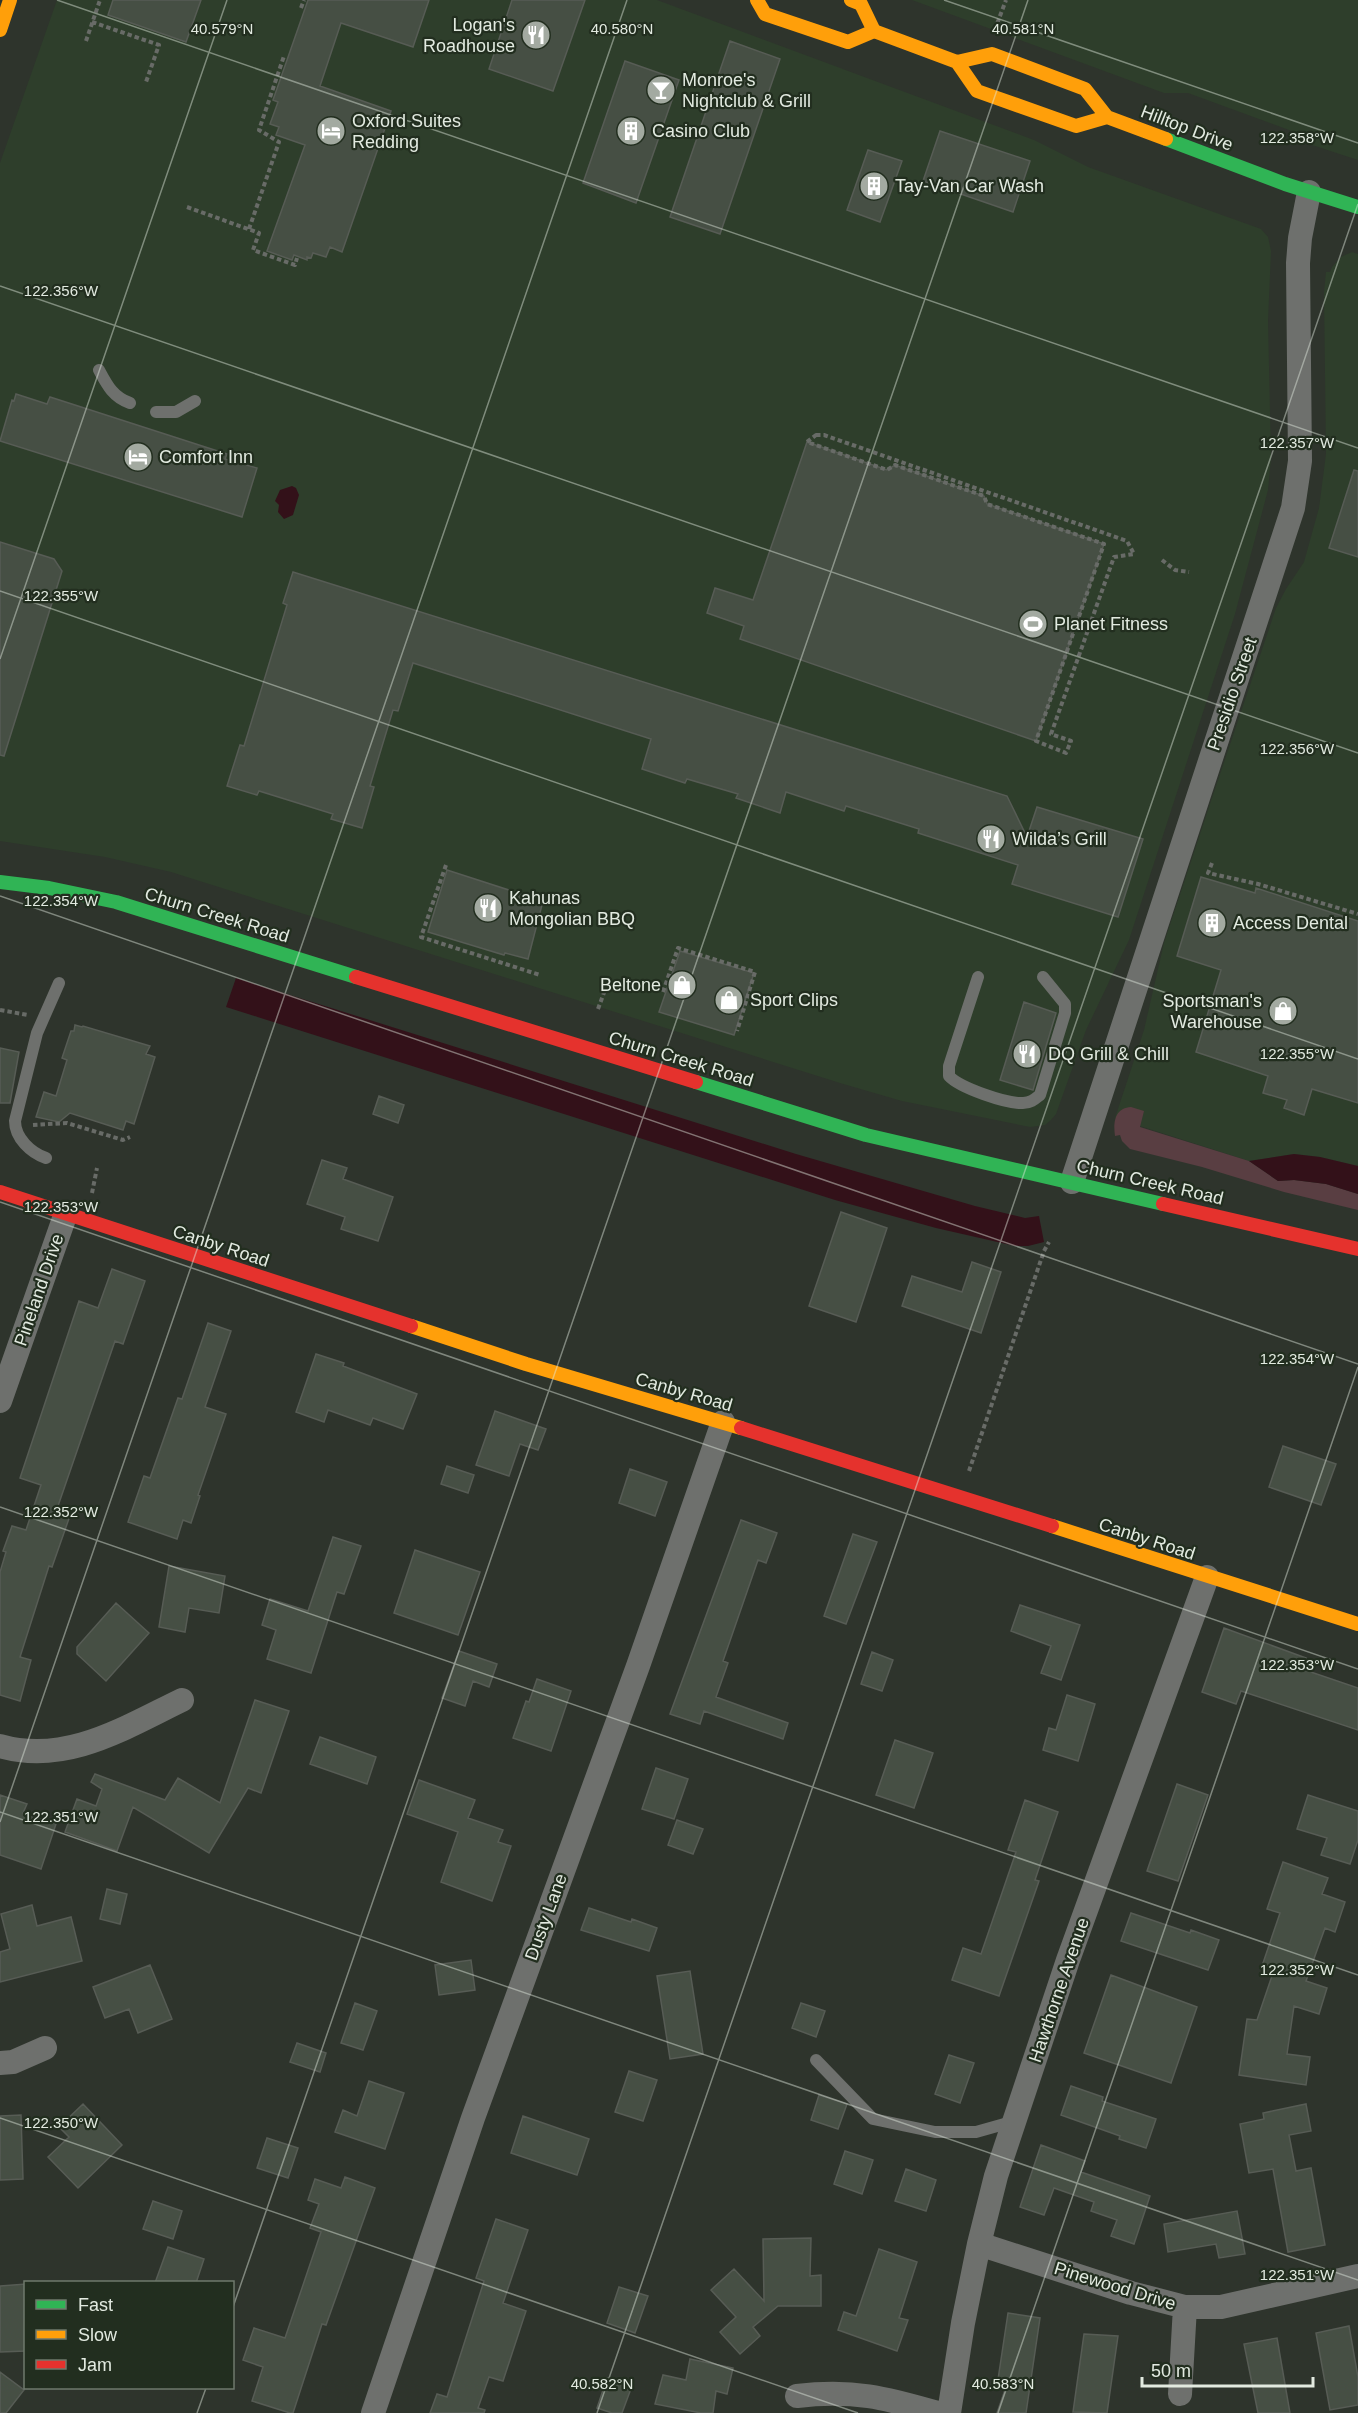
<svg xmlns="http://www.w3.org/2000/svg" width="1358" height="2413" viewBox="0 0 1358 2413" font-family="Arial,sans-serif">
<rect width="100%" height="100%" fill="#2e342c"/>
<!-- built -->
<path fill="#2e3e2b" d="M57,0h600l377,140 54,27 173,62 7,8 3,14 -3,70 3,137 -3,32 -33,124 -106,326 -43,90 -30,84 -5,6 -6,5 -15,2 -128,-26 -62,-18 -669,-211 -66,-15 -105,-16v-678z
M912,0h446v160l-49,-16 2,-6 -123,-45h-24z
M1352,252l6,2v912l-38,-9 -26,-3 -45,7 -134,-43 29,-88 20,-87 48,-145 64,-190 10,-19 18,-27 15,-54 7,-54 -2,-162 2,-20h4l2,-5 9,-10z"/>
<!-- green -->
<path fill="#593e42" d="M1131,1107l13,4 -4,16 109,34 29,20 16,-1 32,4 32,10v16l-74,-18 -82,-25 -72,-18 -8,-8 -2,-6 -5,1c-2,-14 0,-28 16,-29z"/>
<!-- water -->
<path fill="#331119" d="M292,486l4,2 3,7 -6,20 -9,4 -6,-7 1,-7 -4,-4 5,-11z
M236,978l560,176 179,52 50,12 14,-2 5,26 -16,4h-13l-79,-18 -101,-28 -609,-193z
M1294,1154l26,3 38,9v28l-32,-10 -32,-4 -16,1 -29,-20z"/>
<!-- building -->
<path fill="#464f44" stroke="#575c55" stroke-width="1.5" d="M113,0h88l-15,42 -78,-27z
M308,0h121l-16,47 -72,-24 -21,63 71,25 -49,141 -12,-5 -4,10 -13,-4 -2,5 -4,-1v3l-13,-5 -2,5 -25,-9 38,-106 -29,-10 3,-8 -9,-3 8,-22 -5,-2z
M512,0h73l-32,91 -64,-22z
M730,41l50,18 -60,175 -50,-17z
M625,61l54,19 -43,123 -53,-20z
M940,131l90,30 -17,51 -90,-31z
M868,150l34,11 -22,61 -33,-12z
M16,394l31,10 3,-7 177,57 -2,5 32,9 -15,49 -242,-76 12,-41 2,1z
M807,442l80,28 8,-5 89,31 3,8 117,40 -68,197 -296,-102 4,-13 -37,-13 8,-25 38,12z
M1354,470l4,1v86l-29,-9z
M0,542l54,17 8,12 -58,185 -4,-1z
M293,572l714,224 20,41 10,-30 106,32 -25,78 -106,-33 6,-19 -100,-32 1,-4 -73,-23 -2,5 -58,-19 -6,21 -44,-15 2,-4 -51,-15 -2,4 -43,-14 9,-30 -238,-76 -15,48 -5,-1 -23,76 4,1 -12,41 -31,-9 2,-5 -74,-23 -2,4 -30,-9 13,-41 4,1 43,-141 -4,-2z
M447,870l96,31 -15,58 -23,-6 -1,2 -76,-23z
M1201,877l54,16 1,-5 102,33v182l-46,-14 -8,26 -20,-7 3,-8 -24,-7 5,-17 -72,-24 25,-82 -44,-14z
M680,951l74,22 -20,62 -75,-23z
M1024,1002l32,11 -23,77 -33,-10z
M75,1025l7,2 1,-1 67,20 -4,8 9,3 -21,67 -8,-3 -3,9 -53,-17 -11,9 -23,-5 8,-25 12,4 11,-36 -5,-2 9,-27h3z
M0,1048l19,4 -9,51h-10z
M379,1096l25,9 -6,18 -25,-9z
M322,1160l25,8 -4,11 50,18 -15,44 -37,-12 4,-12 -38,-13z
M841,1212l46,16 -31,94 -47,-16z
M972,1262l29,10 -20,61 -79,-27 10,-30 50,16z
M112,1269l33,12 -22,63 -8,-3 -57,165 14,4 -20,57 -3,-1 -29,91 11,3 -11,41 -20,-6v-123l6,-20 -3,-1 9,-25 14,4 15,-45 -21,-7 59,-177 19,7z
M208,1323l23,8 -26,76 21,7 -28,81 2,1 -9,27 -8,-3 -6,19 -49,-17 16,-46 6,2 28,-80 4,1z
M316,1354l28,9 -1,3 74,28 -14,35 -30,-11 -3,7 -42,-15 -4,12 -28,-10z
M495,1411l51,18 -8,21 -18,-6 -11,32 -33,-11z
M1283,1446l53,18 -15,41 -52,-18z
M447,1466l27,9 -6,18 -27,-9z
M630,1469l37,13 -12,34 -36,-13z
M741,1520l36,13 -11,30 -8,-3 -35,101 5,2 -12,34 72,26 -5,16 -79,-28 -4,13 -30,-10z
M853,1534l24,8 -31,82 -22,-8z
M333,1537l28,9 -17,48 -7,-2 -26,81 -44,-14 9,-29 -14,-5 8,-26 38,12z
M415,1550l65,22 -22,63 -64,-22z
M169,1566l56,10 -6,37 -30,-5 -4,24 -26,-5z
M116,1603l33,30 -43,48 -29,-27v-7z
M1020,1605l60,20 -19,55 -20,-7 10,-27 -40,-15z
M1224,1628l82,30 -4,11 56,19v42l-117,-39 -5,13 -34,-12z
M459,1651l38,13 -8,23 -16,-6 -8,25 -23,-8z
M872,1652l21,8 -11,31 -21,-7z
M537,1679l34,12 -20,60 -38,-13 13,-37 3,1z
M1067,1695l28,9 -17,57 -35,-11 6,-22 7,2z
M255,1700l34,11 -28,82 -13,-5 -39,65 -76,-46 -16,44 -52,-19 12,-33 19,7 6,-17 -11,-7 4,-8 70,26 13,-22 42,25z
M320,1737l56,20 -9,27 -57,-20z
M895,1740l38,13 -19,55 -38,-13z
M656,1768l32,11 -14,40 -32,-10z
M419,1780l56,20 -7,18 35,12 -5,12 13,4 -19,55 -51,-19 17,-50 -51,-18z
M1177,1784l31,11 -30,86 -31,-10z
M0,1795l27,9 -4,9 33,11 -15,45 -41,-14z
M1308,1795l50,16v29l-8,24 -29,-9 6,-17 -30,-9z
M1025,1800l33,12 -23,68 4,1 -40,115 -47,-16 11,-32 18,6 35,-102 -8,-2z
M677,1820l26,9 -10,25 -25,-9z
M1283,1862l45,16 -6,16 23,8 -10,30 -10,-4 -19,53 21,7 -8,26 -25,-8 -7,48 23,3 -4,28 -67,-10 8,-56 10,1 17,-50 -12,-4 18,-53 -13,-4z
M107,1889l20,5 -7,30 -20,-5z
M32,1905l5,21 34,-9 11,44 -82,21v-30l10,-3 -9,-35z
M589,1908l42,14 1,-3 25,9 -8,23 -68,-21z
M1131,1913l59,20 1,-3 28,10 -11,30 -87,-29z
M471,1960l4,30 -36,5 -4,-30z
M150,1965l22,54 -34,14 -9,-24 -24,9 -12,-31z
M690,1971l13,83 -33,5 -13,-83z
M1111,1975l86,32 -26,76 -87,-30z
M355,2003l22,8 -14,39 -22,-7z
M801,2003l24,8 -9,26 -24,-9z
M297,2043l29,10 -6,19 -30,-10z
M949,2055l25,8 -14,40 -25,-9z
M629,2071l28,9 -14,41 -28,-9z
M369,2081l35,12 -19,56 -50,-17 8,-22 14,6z
M1071,2086l32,11 -1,4 54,18 -10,29 -27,-9 1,-3 -59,-21z
M819,2095l28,9 -9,25 -27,-9z
M83,2104l39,41 -44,43 -30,-31 21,-20 -10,-10z
M1306,2104l5,27 -22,4 7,36 15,-3 14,77 -37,7 -15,-83 -24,4 -9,-49 24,-5 -1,-6z
M21,2115l2,64 -23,1v-64z
M523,2116l66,23 -12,36 -66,-22z
M267,2138l31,10 -10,30 -31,-10z
M1041,2145l44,16 -4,11 69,24 -16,48 -23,-8 6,-16 -26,-9 3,-9 -40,-14 -10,27 -24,-8z
M845,2151l28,9 -11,34 -28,-10z
M906,2169l30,11 -10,31 -31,-10z
M345,2177l30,11 -49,137 -4,-1 -29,89h-3l-38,-12 11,-34 -20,-7 11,-32 31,10 36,-106 -11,-4 9,-24 -11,-4 7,-21 26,9z
M153,2201l29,10 -9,28 -30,-10z
M1237,2211l8,43 -26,4 -3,-14 -48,8 -4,-28z
M496,2219l32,11 -25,73 23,8 -23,70 -14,-4 -11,31 7,2 -1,3h-54l7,-19 10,3 37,-116 -8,-3z
M811,2238l-1,38 11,-1v31h-43l-25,21 7,9 -20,18 -20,-22 16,-15 -25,-27 23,-21 30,32 -1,-62z
M168,2247l36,12 -8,24h-41z
M879,2249l38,13 -18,56 9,2 -11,31 -59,-21 6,-18 12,4z
M26,2284v67l-26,1v-66z
M619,2287l29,9 -13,37 -28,-10z
M1008,2313l32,5 -14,95h-29l9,-26 -9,-1z
M1349,2326l9,51v28l-28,5 -14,-77z
M1084,2334l34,2 -11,77 -34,-1z
M1277,2338l13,75h-32l-14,-69z
M690,2359l43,9 -6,26 -11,-3 -3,22h-12l-46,-9 8,-29 23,5z
M0,2372l24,18 -18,23h-6z
M607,2378l25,8 -10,27h-10l-15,-5z"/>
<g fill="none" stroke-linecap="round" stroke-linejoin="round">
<!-- path -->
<path stroke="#686b67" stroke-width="4" stroke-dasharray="4.5 3" stroke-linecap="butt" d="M301,8l3,-8
M92,22l67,23 -13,37
M1003,27l-6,-3 9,-24
M86,41l14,-41
M187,207l72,26 -6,17 42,15 2,-7
M249,229l30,-87 -20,-12 25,-74
M816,435h8l303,106 7,13 -20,3 -63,177 20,7 -5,12 -30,-12 68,-197 -117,-40 -3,-8 -89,-31 -8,5 -80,-28z
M1162,560l13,10 14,2
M1212,863l-4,10 50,11 100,30
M446,865l-25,72 119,38
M663,992l15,-44 77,24 -18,59
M598,1009l7,-19
M0,1010l28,5
M33,1125l34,-2 56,17 7,-3
M92,1193l5,-25
M969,1471l75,-220 5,-9"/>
<!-- lane -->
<path stroke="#6e706d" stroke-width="12" d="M99,370c8,15 14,27 31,33
M156,412h20l19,-11
M978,977l-29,89v10c11,12 58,28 74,27 8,0 12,-4 17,-8l25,-82v-9l-22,-27
M46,1158c-15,-5 -31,-20 -31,-37l22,-88 22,-50
M816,2060l57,59 62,13h41l39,-11"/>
<!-- street -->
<path stroke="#6e706d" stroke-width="24" d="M1072,1182l221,-674 7,-47 -2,-198 2,-25 9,-46
M0,1401l66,-188
M0,1746c66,19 124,-18 182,-46
M0,2063l13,-1 32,-14
M979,2244l152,49 54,14h36l137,-31
M1180,2394l5,-87
M797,2396c55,-7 89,2 141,17
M373,2413l100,-295 165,-452 85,-244
M949,2413l14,-90 16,-79 17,-68 72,-216 139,-383"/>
<!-- fast -->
<path stroke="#30b455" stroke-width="14" d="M1166,139l119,45 73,23
M0,882l49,6 67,14 240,75
M696,1082l170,53 297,69"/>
<!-- slow -->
<path stroke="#ff9f0a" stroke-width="14" d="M757,0l8,14 83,28 26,-11
M851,0l10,4 13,27 83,31 35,-8 93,35 22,28 59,22
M0,30l10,-30
M957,62l20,29 99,35 31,-9
M411,1326l115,38 215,64
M1052,1526l306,98"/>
<!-- jam -->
<path stroke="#e5322d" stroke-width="14" d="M356,977l340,105
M0,1192l411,134
M1163,1204l195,45
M741,1428l311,98"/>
</g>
<!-- ticks -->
<path fill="none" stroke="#e2eae0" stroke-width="1.5" stroke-opacity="0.45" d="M57,0l1301,448M944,0l414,143M0,286l1358,467M0,591l1358,468M0,659l227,-659M0,896l1358,468M0,1202l1358,467M0,1507l1358,468M0,1812l1358,468M0,1822l627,-1822M0,2118l858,295M232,2310l796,-2310M197,2413l9,-25M597,2413l761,-2209M998,2413l360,-1046"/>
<!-- icons -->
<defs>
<g id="restaurant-disc" transform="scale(1.5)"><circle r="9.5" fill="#a3aaa1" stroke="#222e1f"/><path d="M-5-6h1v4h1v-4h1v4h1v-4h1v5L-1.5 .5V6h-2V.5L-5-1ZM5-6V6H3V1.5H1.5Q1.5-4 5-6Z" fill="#fff"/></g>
<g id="bar-disc" transform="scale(1.5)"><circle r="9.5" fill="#a3aaa1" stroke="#222e1f"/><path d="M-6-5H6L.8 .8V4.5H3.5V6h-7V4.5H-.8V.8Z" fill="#fff"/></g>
<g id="hotel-disc" transform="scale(1.5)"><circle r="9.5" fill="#a3aaa1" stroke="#222e1f"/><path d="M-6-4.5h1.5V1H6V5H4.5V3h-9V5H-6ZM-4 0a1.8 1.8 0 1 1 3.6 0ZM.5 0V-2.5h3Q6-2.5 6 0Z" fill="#fff"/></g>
<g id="building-disc" transform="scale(1.5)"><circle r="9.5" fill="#a3aaa1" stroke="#222e1f"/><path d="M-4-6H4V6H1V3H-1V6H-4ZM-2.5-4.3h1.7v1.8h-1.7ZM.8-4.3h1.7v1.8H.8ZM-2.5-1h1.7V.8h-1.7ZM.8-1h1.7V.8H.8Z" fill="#fff"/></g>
<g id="stadium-disc" transform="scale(1.5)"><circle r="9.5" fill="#a3aaa1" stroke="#222e1f"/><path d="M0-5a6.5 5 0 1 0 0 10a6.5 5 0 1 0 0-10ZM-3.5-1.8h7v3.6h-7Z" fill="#fff"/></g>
<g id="shop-disc" transform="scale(1.5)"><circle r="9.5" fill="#a3aaa1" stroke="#222e1f"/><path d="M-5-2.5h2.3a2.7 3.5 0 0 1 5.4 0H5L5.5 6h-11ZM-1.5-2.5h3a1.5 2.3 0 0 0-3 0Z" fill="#fff"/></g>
</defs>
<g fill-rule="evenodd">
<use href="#restaurant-disc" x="536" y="35"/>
<use href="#bar-disc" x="661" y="90"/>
<use href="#hotel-disc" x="331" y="131"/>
<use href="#building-disc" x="631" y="131"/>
<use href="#building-disc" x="874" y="186"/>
<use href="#hotel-disc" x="138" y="457"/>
<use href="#stadium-disc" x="1033" y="624"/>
<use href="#restaurant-disc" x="991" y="839"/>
<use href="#restaurant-disc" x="488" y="908"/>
<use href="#building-disc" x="1212" y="923"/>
<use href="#shop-disc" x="682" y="985"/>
<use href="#shop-disc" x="729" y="1000"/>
<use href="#shop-disc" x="1283" y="1011"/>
<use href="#restaurant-disc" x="1027" y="1054"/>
</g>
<g text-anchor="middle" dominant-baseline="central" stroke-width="4.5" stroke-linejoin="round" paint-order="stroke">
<!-- poi labels -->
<g font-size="18" fill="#e2eae0" stroke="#222e1f" text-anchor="start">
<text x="515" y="25" text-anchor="end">Logan's<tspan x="515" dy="21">Roadhouse</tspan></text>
<text x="682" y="80">Monroe's<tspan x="682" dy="21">Nightclub &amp; Grill</tspan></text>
<text x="352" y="121">Oxford Suites<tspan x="352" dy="21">Redding</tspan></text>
<text x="652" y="131">Casino Club</text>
<text x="895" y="186">Tay-Van Car Wash</text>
<text x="159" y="457">Comfort Inn</text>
<text x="1054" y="624">Planet Fitness</text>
<text x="1012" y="839">Wilda’s Grill</text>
<text x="509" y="898">Kahunas<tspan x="509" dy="21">Mongolian BBQ</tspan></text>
<text x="1233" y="923">Access Dental</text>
<text x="661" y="985" text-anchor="end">Beltone</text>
<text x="750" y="1000">Sport Clips</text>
<text x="1262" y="1001" text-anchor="end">Sportsman's<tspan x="1262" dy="21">Warehouse</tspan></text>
<text x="1048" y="1054">DQ Grill &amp; Chill</text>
</g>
<!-- street labels -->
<g font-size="18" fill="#e2eae0" stroke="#222e1f">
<text transform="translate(1187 128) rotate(21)">Hilltop Drive</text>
<text transform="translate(1232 694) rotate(-71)">Presidio Street</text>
<text transform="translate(217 915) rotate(17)">Churn Creek Road</text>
<text transform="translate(681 1059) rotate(17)">Churn Creek Road</text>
<text transform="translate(1150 1182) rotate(13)">Churn Creek Road</text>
<text transform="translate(221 1246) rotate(18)">Canby Road</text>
<text transform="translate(39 1290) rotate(-71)">Pineland Drive</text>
<text transform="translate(684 1392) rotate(16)">Canby Road</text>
<text transform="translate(1147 1539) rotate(18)">Canby Road</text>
<text transform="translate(546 1917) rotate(-70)">Dusty Lane</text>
<text transform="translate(1059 1990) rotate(-71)">Hawthorne Avenue</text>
<text transform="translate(1115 2286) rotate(17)">Pinewood Drive</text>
</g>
</g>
<g font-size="15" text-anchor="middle" fill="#e2eae0" stroke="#222e1f" stroke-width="4.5" stroke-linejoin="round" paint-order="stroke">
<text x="222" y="34">40.579°N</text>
<text x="622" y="34">40.580°N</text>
<text x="1023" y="34">40.581°N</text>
<text x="1297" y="143">122.358°W</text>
<text x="61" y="296">122.356°W</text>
<text x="1297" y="448">122.357°W</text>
<text x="61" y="601">122.355°W</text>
<text x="1297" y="754">122.356°W</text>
<text x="61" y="906">122.354°W</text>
<text x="1297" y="1059">122.355°W</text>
<text x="61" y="1212">122.353°W</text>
<text x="1297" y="1364">122.354°W</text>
<text x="61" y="1517">122.352°W</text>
<text x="1297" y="1670">122.353°W</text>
<text x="61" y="1822">122.351°W</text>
<text x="1297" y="1975">122.352°W</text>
<text x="61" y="2128">122.350°W</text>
<text x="1297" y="2280">122.351°W</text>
<text x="602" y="2389">40.582°N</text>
<text x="1003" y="2389">40.583°N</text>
</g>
<!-- legend -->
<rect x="24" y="2281" width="210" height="108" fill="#222e1f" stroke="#6f796c" stroke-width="1.5"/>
<rect x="36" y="2300" width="30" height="9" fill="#30b455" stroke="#6f796c" stroke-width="1.5"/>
<text x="78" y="2311" font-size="18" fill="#e2eae0">Fast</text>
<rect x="36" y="2330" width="30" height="9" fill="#ff9f0a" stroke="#6f796c" stroke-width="1.5"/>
<text x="78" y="2341" font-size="18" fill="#e2eae0">Slow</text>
<rect x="36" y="2360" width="30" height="9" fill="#e5322d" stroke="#6f796c" stroke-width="1.5"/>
<text x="78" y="2371" font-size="18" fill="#e2eae0">Jam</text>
<!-- scale -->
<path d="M1142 2377v9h171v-9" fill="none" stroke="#e2eae0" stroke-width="3"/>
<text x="1151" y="2377" font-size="18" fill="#e2eae0" stroke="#222e1f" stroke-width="4.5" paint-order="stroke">50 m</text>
</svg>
